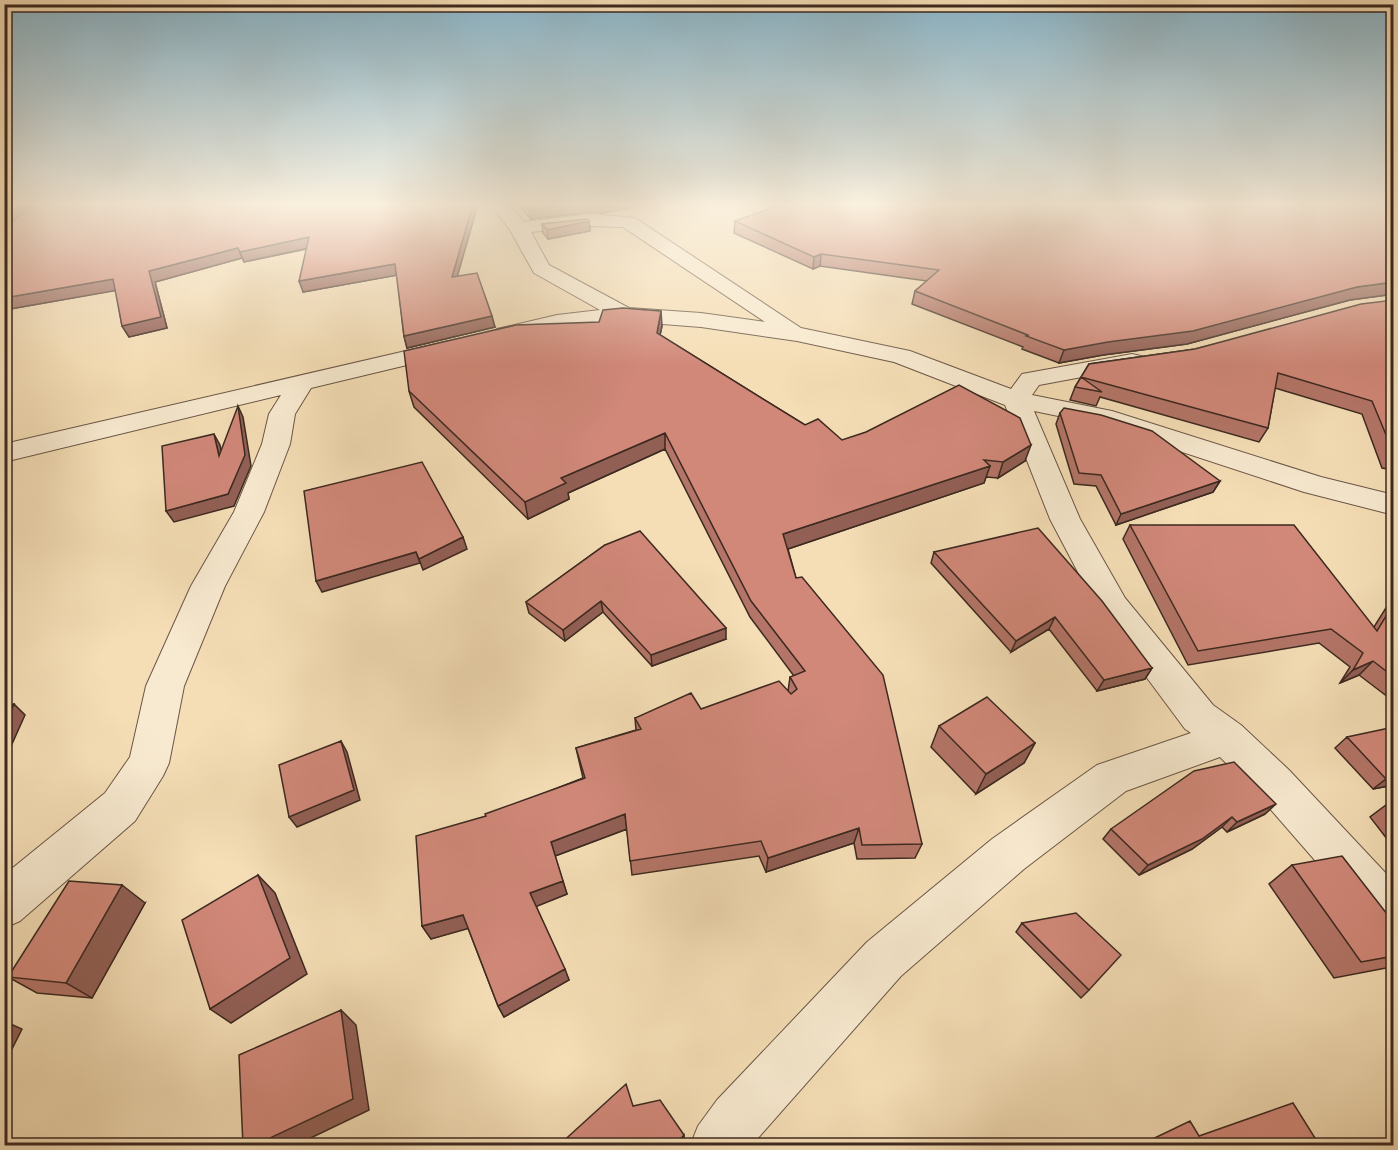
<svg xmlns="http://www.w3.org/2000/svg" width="1398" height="1150" viewBox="0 0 1398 1150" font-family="Cardo,serif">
<rect width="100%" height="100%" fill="#f5deb6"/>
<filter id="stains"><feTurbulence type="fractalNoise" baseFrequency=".00333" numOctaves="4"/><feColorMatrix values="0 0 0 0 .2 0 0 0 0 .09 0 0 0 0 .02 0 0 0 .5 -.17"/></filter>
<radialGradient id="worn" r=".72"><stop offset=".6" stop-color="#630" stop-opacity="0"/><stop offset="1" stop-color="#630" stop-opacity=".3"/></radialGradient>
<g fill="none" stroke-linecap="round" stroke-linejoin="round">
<!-- minor casing -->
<g stroke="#6a5646" stroke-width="2">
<path id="minor" d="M490,204h18l16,18 66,-8 45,4 166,110 109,23 101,38 11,-15 110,-20 9,2 3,5 -3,5 -102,19 -7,10 80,16 209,66 73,18v20l-90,-23 -207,-68 -63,-13 46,108 45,79 88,107 28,20 48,45 105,112v61l-17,-6 -10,-17 -108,-124 -39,-39 -94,34 -102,78 -123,107 -150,170h-61l8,-20 19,-26 150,-158 125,-103 105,-74 94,-32 -6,-4 -84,-113 -51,-97 -45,-114 -111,-43 -97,-21 -96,-14 -77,-6 -67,8 -52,12 -8,-2 -4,-5 4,-5 60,-14 43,-5 -66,-37 -24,-43zM590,226l33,1 142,95 -64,-9 -72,-5 -80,-43 -18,-33z
M449,341l8,2 4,5 -4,5 -146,35 -16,26 -5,30 -26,68 -39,74 -41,100 -15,77 -6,13 -28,45 -115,100 -16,7v-53l101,-82 25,-36 16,-71 45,-100 43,-74 28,-68 7,-30 12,-19 -277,67v-18z"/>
</g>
<!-- minor -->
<use href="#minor" fill="#f8ead0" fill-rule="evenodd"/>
</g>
<!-- wall -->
<path fill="#b47568" stroke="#3c2920" stroke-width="1.5" d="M4,204h474l-21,72 38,51 -88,21 -3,-12 -7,-61 -94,17 4,-43 -63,13 -2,-4 -87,24 12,46 -38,9 -7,-11 -6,-36 -112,20 1,-39h-1v-43l10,-8z
M518,204h125v1l-41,8 -12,-1 -59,7z
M1394,204v90l-44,6 -163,44 -84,11 -44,8 -37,-14 1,-2 -111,-43 3,-13 12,-10 -107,-15 -7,3 -79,-36 1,-12z
M589,221l1,10 -42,8 -5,-6 -1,-9z
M1394,300v170l-12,-2 -20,-54 -87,-26 -7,40 -9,14 -159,-45 -4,9 -26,-6 5,-13 14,-23 106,-15z
M662,326l-2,9 145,90 37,15 183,21 -27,17 -12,-1 -2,6 -196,66 8,29 126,266 -7,14 -58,1 -3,-16 -88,29 -7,-16 -127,19 -5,-46 -72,27 12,38 -31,12 33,74 -65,37 -6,-11 -30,-78 -37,11 -9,-13 64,-110 97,-38 -7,-30 60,-18 -1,-12 66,-9 87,-18 2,-14 4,-1 -44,-59 -85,-168 -97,44 1,6 -41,20 -114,-112 -5,-16z
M1060,413l160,68 -7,11 -97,33 -20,-39 -22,-2 -18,-60z
M1130,525l244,102 20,-32v96l-6,6 -29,-22 -19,8 10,-16 -31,-24 -131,22 -65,-126z
M605,545l121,94 -74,27 -49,-54 -38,29 -36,-28 -3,-11z
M934,552l218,116 -7,11 -48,12 -48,-62 -38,23 -80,-89z
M939,726l96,17 -11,20 -48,31 -45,-47z
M1347,737l47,48 -21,4 -38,-41z
M1394,799v49l-24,-31z
M1265,814l-38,18 -5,-5 -30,22 -53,26 -36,-36 8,-10z
M1292,865l102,58v41l-8,4 -52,10 -65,-94z
M145,903l-53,95 -55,-5 -29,-16z
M1022,923l67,67 -8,8 -65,-66z"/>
<!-- shaded-wall -->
<path fill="#925f55" stroke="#3c2920" stroke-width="1.5" d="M35,204l6,10 -37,8v-11z
M473,204h5l-24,84 -2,-11z
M580,204h9l1,8 -59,7 -1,-9z
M601,204h42v1l-41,8z
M589,221l1,10 -42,8 -1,-9z
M309,237l4,10 -69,15 -4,-10z
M238,248l4,10 -87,24 12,46 -38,9 -7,-11 27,-55z
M821,254l-1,12 -7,3 1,-12z
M395,264l3,11 -95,17 -4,-11z
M113,279l6,11 -115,20v-12z
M1394,282v12l-44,6 -163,44 -84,11 -44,8 5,-13 293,-63z
M661,311l1,15 -5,23v-16z
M492,316l3,11 -88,21 -3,-12z
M238,406l5,11 8,49 -17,40 -60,16 -8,-11 62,-17z
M665,433v16l-97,44 1,6 -41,20 -3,-17 36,-24z
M214,434l6,11 5,23 -6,-12z
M1031,445l-6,16 -27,17 5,-16z
M990,466l-6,17 -202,68 1,-17z
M1220,481l-7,11 -97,33 5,-11z
M463,537l4,12 -44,21 -4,-11z
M416,552l4,11 -98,29 -6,-11z
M601,601l2,11 -38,29 -2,-11z
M1055,617l-6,12 -38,23 5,-11z
M726,628v11l-74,27 -1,-11z
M1373,661l-14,14 -19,8 13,-13z
M1152,668l-7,11 -48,12 7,-11z
M14,704l11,11 -21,47v-38z
M341,741l6,11 13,48 -63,27 -8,-10z
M1035,743l-11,20 -48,31 10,-20z
M1394,777v8l-21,4 13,-10z
M1276,804l-11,10 -38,18 10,-10z
M625,814l2,15 -72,27 -4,-14z
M1232,817l-10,10 -30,22 -53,26 9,-10z
M859,828l-5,15 -88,29 2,-14z
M258,875l17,18 32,81 -76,49 -21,-14z
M563,881l4,13 -32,13 -5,-14z
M122,885l23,18 -53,95 -26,-15z
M463,915l7,13 -39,11 -9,-13z
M565,969l4,11 -65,37 -6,-11z
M341,1010l15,15 13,85 -75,36h-41z
M4,1021l18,8 -18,36z
M684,1135l1,11h-11z"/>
<!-- building -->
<path fill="#d18879" stroke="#3c2920" stroke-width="1.5" d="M4,204h469l-21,73 25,-4 15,43 -88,20 -9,-72 -96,17 10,-44 -69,15 -2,-4 -89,23 12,46 -39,9 -9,-47 -109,19v-24l5,-13h-5v-33l31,-24 -31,7z
M524,204h56l-50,6z
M783,204h611v78l-37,5 -164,44 -85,11 -44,8 -38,-14 2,-1 -113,-44 24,-21 -118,-16 -7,3 -79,-36z
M587,219l2,2 -42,9 -5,-6z
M1394,300v154l-22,-53 -94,-28 -10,55 -187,-51 21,15 -27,-5 14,-23 106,-15 166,-45z
M623,308l38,3 -4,22 148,92 13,-6 24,21 24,-8 93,-47 61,33 11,27 -28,17 -19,-2 6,6 -207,68 13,44 6,-1 81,98 39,169 -60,1 -3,-17 -91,30 -7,-17 -131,20 -5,-47 -74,28 12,39 -33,12 35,76 -67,37 -35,-91 -41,11 -6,-90 70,-20 -1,-2 100,-36 -9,-30 65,-19 -6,-11 56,-25 10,16 78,-28 12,13 6,-5 -7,-12 15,-6 -54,-70 -86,-168 -104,45 5,5 -41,19 -116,-111 -5,-40 112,-26 83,-3 4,-12z
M238,406l7,49 -17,39 -62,17 -4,-65 52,-12 5,22z
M1064,408l37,7 51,16 68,50 -99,33 -20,-39 -22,-2 -19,-60z
M422,462l41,75 -44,22 -3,-7 -100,29 -12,-90z
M1130,525h164l83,106 17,-28v74l-21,-16 -20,9 10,-17 -32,-24 -133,22z
M1038,528l64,73 50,67 -48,12 -49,-63 -39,24 -82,-89z
M640,531l86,97 -75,27 -50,-54 -38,29 -37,-28 79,-57z
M987,697l48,46 -49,31 -47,-48z
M14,704l-10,20v-18z
M1394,727v50l-8,2 -39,-42z
M341,741l13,49 -65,27 -10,-52z
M1234,762l42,42 -39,18 -5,-5 -30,22 -54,26 -37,-36 83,-58z
M1342,856l52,67v33l-33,6 -69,-97z
M258,875l32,83 -80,51 -28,-89z
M69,881l53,4 -56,98 -58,-6z
M1076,913l45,42 -32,35 -67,-67z
M341,1010l12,89 -100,47h-10l-4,-91z
M626,1084l7,22 27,-6 24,35 -10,11h-116z
M1293,1103l27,43h-182l52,-25 9,15z"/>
<!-- sky -->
<linearGradient id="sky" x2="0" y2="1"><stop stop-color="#8ab8ce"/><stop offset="0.56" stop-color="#faf0de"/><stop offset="1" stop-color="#faf0de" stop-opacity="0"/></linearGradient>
<rect width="1398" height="365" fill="url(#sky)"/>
<!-- margin -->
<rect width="1398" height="1150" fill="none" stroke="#f5deb6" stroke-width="24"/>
<rect x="6" y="6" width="1386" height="1138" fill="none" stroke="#3c2920" stroke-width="3"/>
<rect x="12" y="12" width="1374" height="1126" fill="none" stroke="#3c2920" stroke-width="1.5"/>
<rect width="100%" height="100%" filter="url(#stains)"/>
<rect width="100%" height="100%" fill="url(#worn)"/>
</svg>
